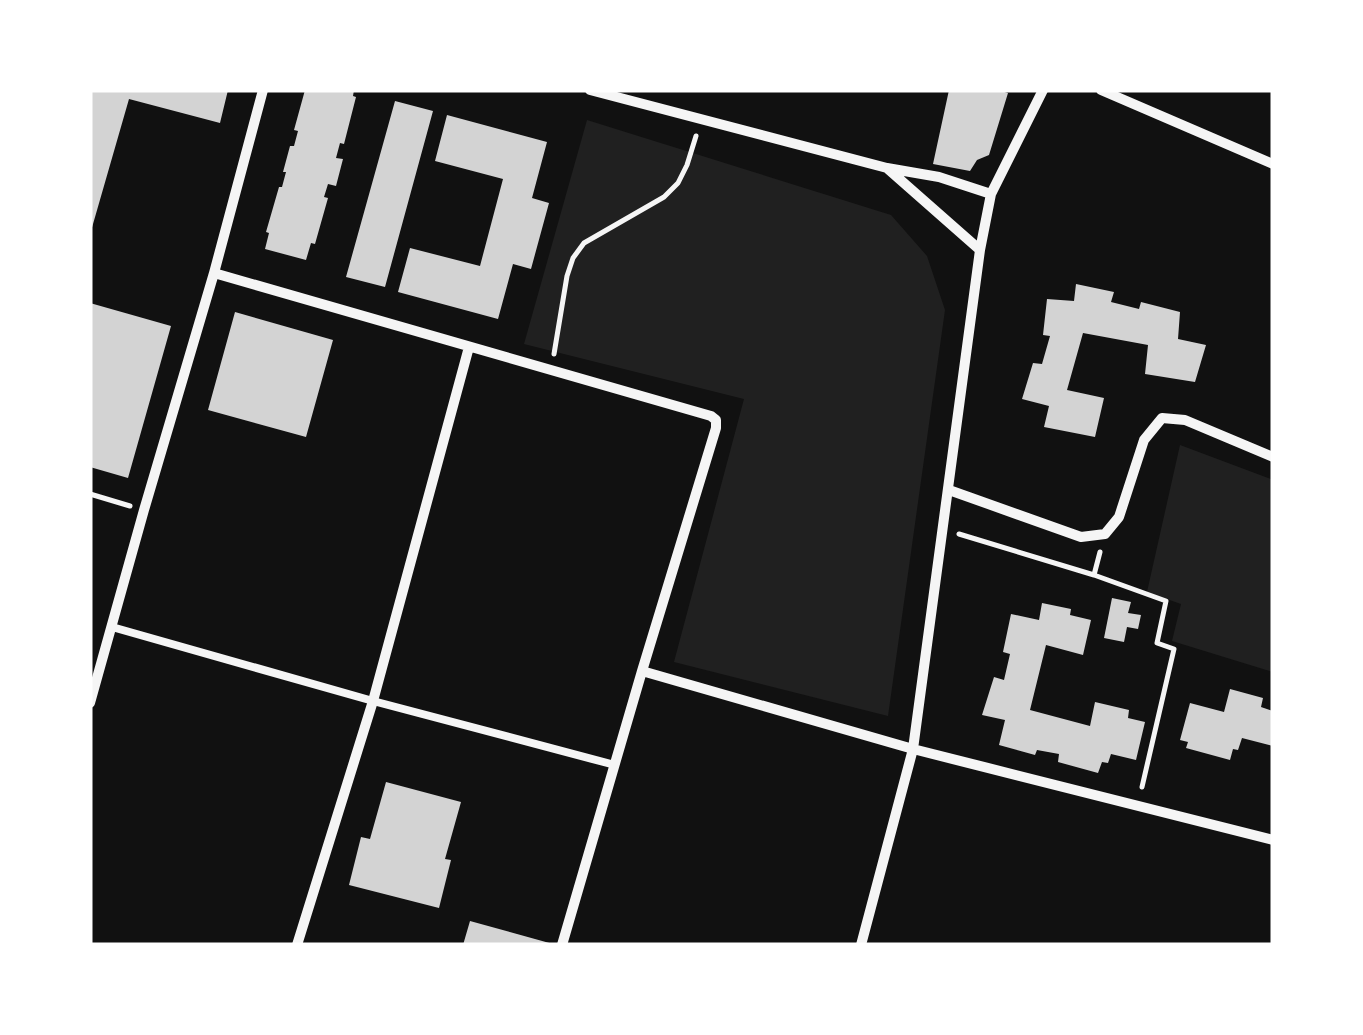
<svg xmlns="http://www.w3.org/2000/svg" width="1363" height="1035" viewBox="0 0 1363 1035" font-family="Manrope,sans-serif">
<rect width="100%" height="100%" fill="#111"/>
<!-- green -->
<path fill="#202020" d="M587,120l304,95 36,41 18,54 -57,406 -214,-54 70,-263 -220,-55z
M1180,445l93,35v192l-101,-31 9,-37 -34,-12z"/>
<!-- building -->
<path fill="#d3d3d3" d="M90,90h138l-8,33 -91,-24 -38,132z
M305,90h49l-1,6 3,1 -12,47 -4,-1 -4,15 7,1 -7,27 -8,-2 -4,13 4,1 -13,46 -4,-1 -5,17 -41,-11 4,-16 -3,-1 13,-45h3l4,-15h-3l7,-26h4l4,-15 -4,-1z
M949,90h49l10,3 -19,62 -12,5 -7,11 -37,-7z
M395,101l38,10 -48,176 -39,-10z
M447,115l100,27 -15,56 17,5 -18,66 -18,-5 -15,55 -100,-27 12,-44 70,18 23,-87 -68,-18z
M1076,284l38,8 -3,10 28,7 2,-7 39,10 -2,27 28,6 -11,37 -50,-8 3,-29 -65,-12 -16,57 37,8 -9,39 -51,-10 5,-21 -27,-7 11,-36 9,1 8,-28 -7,-1 4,-36 27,2z
M90,303l81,23 -43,152 -38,-11z
M235,312l98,28 -27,97 -98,-27z
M1112,598l19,4 -3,11 13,2 -3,14 -11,-2 -3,15 -20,-4z
M1042,603l29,6 -1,6 21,5 -8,35 -37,-10 -16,65 60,16 5,-24 34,8 -1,8 17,4 -9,38 -25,-6 -3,9 -6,-1 -4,11 -40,-11 1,-8 -22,-4 -2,5 -36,-10 6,-25 -23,-5 12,-38 10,3 6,-26 -7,-2 8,-38 28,6z
M1230,689l33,9 -2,9 12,4v35l-31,-8 -4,12 -5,-1 -3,11 -44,-12 2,-6 -8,-2 10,-37 34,9z
M386,782l75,20 -16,57 6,1 -12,48 -90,-23 12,-48 9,2z
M470,921l83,23v1h-90z"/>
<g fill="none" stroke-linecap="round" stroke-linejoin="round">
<!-- path -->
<path stroke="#f5f5f5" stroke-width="5" d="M554,354l13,-78 6,-18 11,-15 80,-46 14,-14 9,-18 9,-29
M90,494l40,12
M959,534l135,41
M1100,552l-6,23 72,26 -9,42 17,6 -32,138"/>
<!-- pedestrian -->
<path stroke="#f5f5f5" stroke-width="8" d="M112,627l261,74 242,64"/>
<!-- minor -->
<path stroke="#f5f5f5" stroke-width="10" d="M590,90l297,78 52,9 52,17
M1101,90l172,74
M888,169l92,81
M214,273l497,143 5,4v8l-74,243 -80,274
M949,490l132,47 24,-3 14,-17 25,-77 18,-22 23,2 88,37
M642,671l271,78 360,91
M90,703l54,-193 70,-237 49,-183
M297,945l76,-244 96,-354
M861,945l52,-196 67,-499 11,-56 52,-104"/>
</g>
<!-- border -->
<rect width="1363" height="1035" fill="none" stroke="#ffffff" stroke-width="185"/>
</svg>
